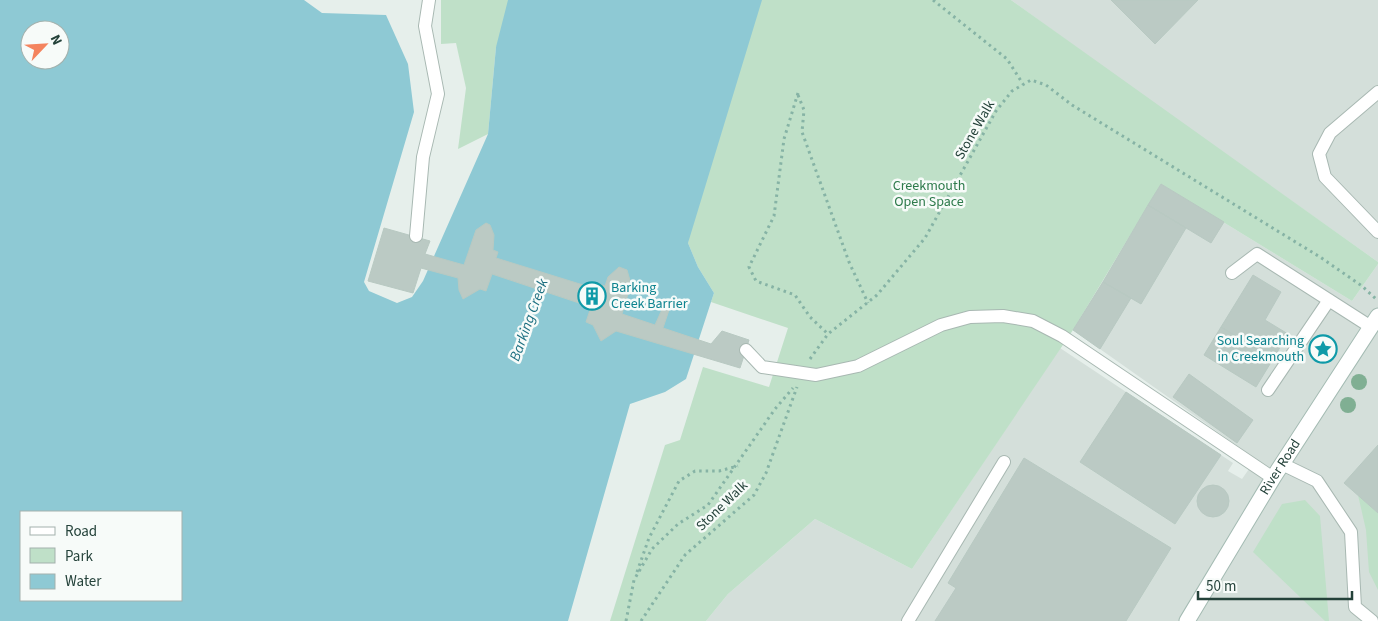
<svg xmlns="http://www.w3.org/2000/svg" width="1378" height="621" viewBox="0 0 1378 621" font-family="'Source Sans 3',sans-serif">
<rect width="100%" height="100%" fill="#e6efeb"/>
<!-- built -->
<path fill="#d4dfda" d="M1011,0h367v262l-258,-183z
M1161,184l191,117 26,-37v357h-672l22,-27 87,-75 97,50 148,-221 173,115 -5,8 14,8 14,-20 -183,-129z"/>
<!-- green -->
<path fill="#bfe0c8" d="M441,0h93l-38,47 -8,87 -30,15 8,-61 -10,-45 -15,1z
M722,0h289l367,262v2l-26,37 -191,-117 -88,146 -161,239 -97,-50 -87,75 -22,27h-96l55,-176 15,-5 23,-73 66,20 19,-59 -77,-26 3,-9 -16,-26 -10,-24z
M1358,495l20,18v77l-9,-18 -3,-42z
M1305,500l15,16 9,105h-4l-72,-69 29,-48z"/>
<!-- water -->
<path fill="#8ec9d4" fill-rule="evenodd" d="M0,0h304l18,13 64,2 22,49 6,48 -50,170 5,9 28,12 15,-6 11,-16 65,-147 8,-87 12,-47h254l-74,243 10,24 16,26 -3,9 -25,77 -21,13 -35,12 -62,217h-568zM30,30h30v30h-30zM21,512h160v88h-160z"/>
<!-- building -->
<path fill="#bbcac4" stroke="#b8c9c2" d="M1111,0h87l-43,44z
M1161,184l63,38 -13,21 -63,-38z
M1148,205l38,23 -45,76 -38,-22z
M486,223l4,2 4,10 -1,15 5,2 -2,6 100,31 3,-5 6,2 3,-9 11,-10 8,3 4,14 -9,30 33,11 9,-20 3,-2 3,4 -7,21 48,16 11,-13 27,9 -9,28 -124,-37 -15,10 -8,-16 -7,-3 5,-15 -99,-33 -6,17 -6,-2 -17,10 -4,-9 -1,-12 -37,-10 -8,25 -45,-12 16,-53 46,13 -5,13 39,11 12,-35z
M1253,275l28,17 -16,28 23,14 -15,25 -52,-32z
M1103,282l28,16 -31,51 -27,-19z
M1221,327l52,32 -17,28 -52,-32z
M1189,374l64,46 -16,23 -64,-46z
M1126,392l95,63 -46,69 -95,-62z
M1378,445v68l-34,-30z
M1024,458l147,90 -45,73h-191l21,-33 -8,-5z
M1197 501a16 16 0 1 1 32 0a16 16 0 1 1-32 0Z"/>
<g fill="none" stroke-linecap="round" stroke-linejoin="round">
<!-- lane casing -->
<g stroke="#a8b8b2" stroke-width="14">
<path id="lane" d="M1378,92l-48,41 -11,21 6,23 53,55
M416,236l7,-79 15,-63 -13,-68 4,-26
M1232,273l25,-19 114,73
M746,350l16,17 54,8 42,-9 83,-41 29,-8 33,-1 30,5 29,15 211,142
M1268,390l61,-90
M1282,464l35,17 34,51 4,75 17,14
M908,621l96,-159"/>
</g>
<!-- secondary casing -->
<g stroke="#a4bbb3" stroke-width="17">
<g id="secondary">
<path id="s1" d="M1187,621l86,-143 105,-162"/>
</g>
</g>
<!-- path -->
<path stroke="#86b3a5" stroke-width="3" stroke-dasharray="2.5 4" stroke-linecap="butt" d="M933,0l74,59 16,25
M798,93l-14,46 -10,77 -25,51 7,14 39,14 15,22 18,17
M798,95l6,15 -2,22 47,130 19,41
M810,359l18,-25 49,-39 48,-57 71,-127 16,-20 19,-11 15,5 26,20 248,152 42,29 14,13
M637,572l12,-34 30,-57 16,-10h24l19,-5
M626,621l8,-41 18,-31 26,-25 30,-19 67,-96 18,-21
M641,621l44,-66 69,-60 12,-22 31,-86"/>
<!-- lane -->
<use href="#lane" stroke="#fff" stroke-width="12"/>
<!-- secondary -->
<use href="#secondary" stroke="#fff" stroke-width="15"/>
</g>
<!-- trees -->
<g fill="#80af93">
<circle cx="1359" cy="382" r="8"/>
<circle cx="1348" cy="405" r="8"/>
</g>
<!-- icons -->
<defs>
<g id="building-ring" transform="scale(1.4375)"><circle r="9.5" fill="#f7fbf9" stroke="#0f9aa8" stroke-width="1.5"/><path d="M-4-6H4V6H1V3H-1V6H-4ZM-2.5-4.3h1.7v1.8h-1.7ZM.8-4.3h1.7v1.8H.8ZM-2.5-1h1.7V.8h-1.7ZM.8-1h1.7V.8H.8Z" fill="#0f9aa8"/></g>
<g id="sight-ring" transform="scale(1.4375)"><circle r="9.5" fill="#f7fbf9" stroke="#0f9aa8" stroke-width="1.5"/><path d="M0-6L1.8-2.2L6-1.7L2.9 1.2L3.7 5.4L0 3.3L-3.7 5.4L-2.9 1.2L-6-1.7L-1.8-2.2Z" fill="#0f9aa8"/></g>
</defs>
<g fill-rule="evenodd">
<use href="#building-ring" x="592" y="296"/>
<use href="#sight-ring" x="1323" y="349"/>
</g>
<g text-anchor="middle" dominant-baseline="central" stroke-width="5" stroke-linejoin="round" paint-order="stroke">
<!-- street labels -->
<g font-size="14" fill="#24423a" stroke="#f7fbf9">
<text transform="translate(975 130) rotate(-60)">Stone Walk</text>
<text stroke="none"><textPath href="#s1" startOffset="180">River Road</textPath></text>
<text transform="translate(722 506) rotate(-44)">Stone Walk</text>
</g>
<!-- park labels -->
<g font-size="14" fill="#2d7a4b" stroke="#f7fbf9">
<text x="929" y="186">Creekmouth<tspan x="929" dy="16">Open Space</tspan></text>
</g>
<!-- culture labels -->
<g font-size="14" fill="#0d838f" stroke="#f7fbf9" text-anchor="start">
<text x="611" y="288">Barking<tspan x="611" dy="16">Creek Barrier</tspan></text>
<text x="1304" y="341" text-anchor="end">Soul Searching<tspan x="1304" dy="16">in Creekmouth</tspan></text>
</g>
<!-- water labels -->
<g font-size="15" font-style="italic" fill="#1c6f80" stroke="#f7fbf9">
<text transform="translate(529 320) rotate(-70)">Barking Creek</text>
</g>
</g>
<!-- legend -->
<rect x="20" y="511" width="162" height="90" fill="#f7fbf9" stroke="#a3b1ad"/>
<rect x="30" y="527" width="25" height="8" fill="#ffffff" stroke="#a3b1ad"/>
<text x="65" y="536" font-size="15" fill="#24423a">Road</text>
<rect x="30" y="548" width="25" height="15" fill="#bfe0c8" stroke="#a3b1ad"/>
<text x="65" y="561" font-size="15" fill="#24423a">Park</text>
<rect x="30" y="574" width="25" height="15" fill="#8ec9d4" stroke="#a3b1ad"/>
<text x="65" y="586" font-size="15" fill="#24423a">Water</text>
<!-- north arrow -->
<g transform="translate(45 45) rotate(65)"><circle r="24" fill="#f7fbf9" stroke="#a3b1ad"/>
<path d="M0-4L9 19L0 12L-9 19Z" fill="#f4845f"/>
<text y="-8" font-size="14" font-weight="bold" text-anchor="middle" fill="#24423a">N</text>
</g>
<!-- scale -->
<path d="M1198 591v8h154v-8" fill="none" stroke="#24423a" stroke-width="2.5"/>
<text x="1206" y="591" font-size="15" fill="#24423a" stroke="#f7fbf9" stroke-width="4" paint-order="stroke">50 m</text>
</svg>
